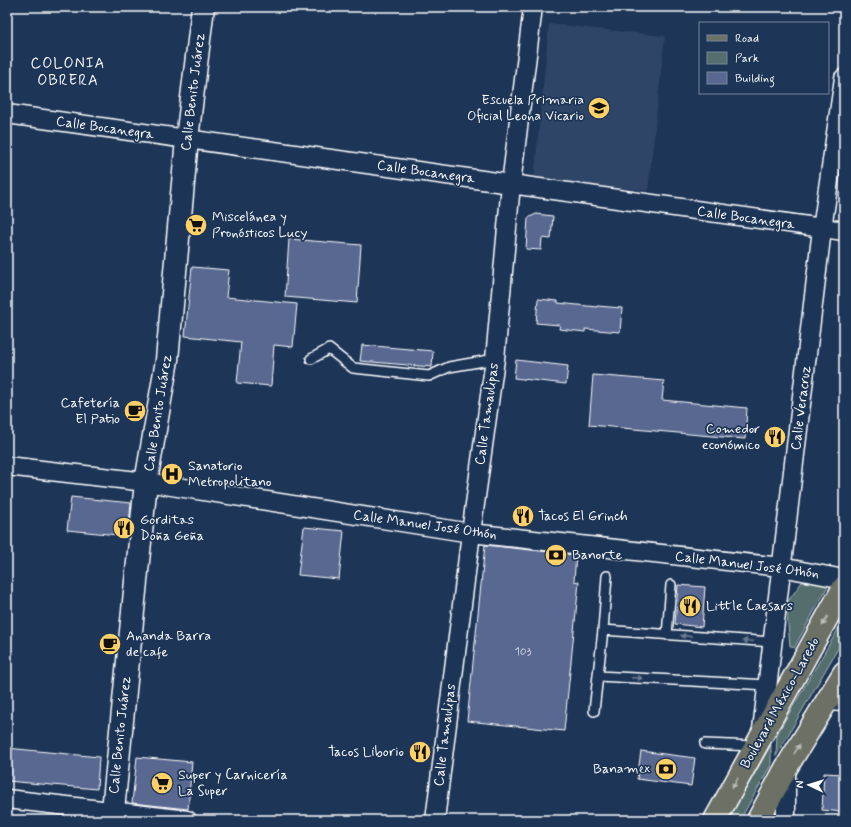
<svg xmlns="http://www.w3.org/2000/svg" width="851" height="827" viewBox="0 0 851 827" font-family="Mynerve,sans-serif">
<rect width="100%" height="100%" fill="#1d3557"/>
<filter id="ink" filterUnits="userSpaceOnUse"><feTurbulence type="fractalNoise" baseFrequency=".025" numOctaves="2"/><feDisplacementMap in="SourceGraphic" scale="8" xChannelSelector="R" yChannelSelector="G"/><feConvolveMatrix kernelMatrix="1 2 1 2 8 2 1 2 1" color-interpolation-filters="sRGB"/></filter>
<g filter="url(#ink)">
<!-- built -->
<path fill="#2f4468" d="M549,24l116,12 -17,155 -114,-12z"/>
<!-- green -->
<path fill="#536e6c" stroke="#a9b6b6" d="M802,582l27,2 -35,64 -4,-2 -4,-42z
M844,619v19l-68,118 1,-22z
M771,745v20l-31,55h-12z"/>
<!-- building -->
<path fill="#586890" stroke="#fff" d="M536,214l17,2 -2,23 -9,-1 -1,12 -15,-1 2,-31z
M289,239l72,6 -4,58 -72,-6z
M192,267l37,3 -3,27 71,7 -4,43 -19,-2 -3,41 -34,-3 4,-41 -56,-6z
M538,299l20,2v2l39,4v-1l25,2 -2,24 -35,-3v3l-26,-3 1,-4 -24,-2z
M362,345l71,6 -1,16 -72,-6z
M516,360l52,6 -2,18 -52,-6z
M593,375l71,6 -2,19 85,8 -2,31 -156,-14z
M71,497l60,6 -3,33 -61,-6z
M304,527l40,4 -5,48 -41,-4z
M485,545l91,10 -2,26 5,1 -15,149 -97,-10z
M678,585l27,2 -3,40 -27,-3z
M7,748l92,9 -2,32 -90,-8z
M641,751l54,7 -4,28 -54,-7z
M137,757l55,5 -4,47 -56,-6z
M824,773l20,1v38l-22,-2z"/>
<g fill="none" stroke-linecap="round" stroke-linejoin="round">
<!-- service casing -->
<g stroke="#fff" stroke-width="12">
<path id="service" d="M311,359l18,-10 24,19 76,8 20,-9 46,-8
M603,630l169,12
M667,635l4,-50
M598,676l170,9
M594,711l9,-81 4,-54
M705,744l50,2"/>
</g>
<!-- minor casing -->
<g stroke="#fff" stroke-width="21">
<path id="minor" d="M7,114l504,70 333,47
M7,466l139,16 325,51 310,34 63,12
M827,701l17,1
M762,730l60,-501 22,-151
M786,768v52
M7,799l180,21
M435,820l36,-287 24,-174 16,-175 22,-177"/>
</g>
<!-- tertiary casing -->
<g stroke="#fff" stroke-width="25">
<path id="tertiary" d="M112,820l34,-338 21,-122 20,-221 16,-132"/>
</g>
<!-- primary casing -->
<g stroke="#fff" stroke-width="25">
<path id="primary" d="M715,820l129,-233
M758,820l28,-52 58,-95"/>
</g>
<!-- service -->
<use href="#service" stroke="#1d3557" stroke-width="9"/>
<!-- minor -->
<use href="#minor" stroke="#1d3557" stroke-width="18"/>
<!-- tertiary -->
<use href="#tertiary" stroke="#1d3557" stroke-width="22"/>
<!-- primary -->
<use href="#primary" stroke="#6c7065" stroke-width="22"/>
</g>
<!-- one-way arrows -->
<defs><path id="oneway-solid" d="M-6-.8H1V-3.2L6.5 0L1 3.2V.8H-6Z"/></defs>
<g fill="#bdbfba">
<use href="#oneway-solid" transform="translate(825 621) rotate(119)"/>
<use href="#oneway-solid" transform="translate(797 749) rotate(-58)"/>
<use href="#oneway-solid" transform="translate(735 783) rotate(119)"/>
</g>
<g fill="#6c7c92">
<use href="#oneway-solid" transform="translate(686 636) rotate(-175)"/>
<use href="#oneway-solid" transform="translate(748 641) rotate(-177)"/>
<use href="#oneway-solid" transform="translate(637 678) rotate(3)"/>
</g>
</g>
<!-- icons -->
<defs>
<g id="school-disc" transform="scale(1.15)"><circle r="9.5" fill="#ffd166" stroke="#1d3557"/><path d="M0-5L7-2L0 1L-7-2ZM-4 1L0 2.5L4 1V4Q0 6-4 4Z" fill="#111"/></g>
<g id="supermarket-disc" transform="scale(1.15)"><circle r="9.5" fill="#ffd166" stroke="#1d3557"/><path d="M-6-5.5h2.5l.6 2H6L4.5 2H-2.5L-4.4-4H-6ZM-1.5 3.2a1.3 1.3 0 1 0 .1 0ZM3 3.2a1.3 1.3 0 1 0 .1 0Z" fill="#111"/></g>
<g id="cafe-disc" transform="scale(1.15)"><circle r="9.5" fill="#ffd166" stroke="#1d3557"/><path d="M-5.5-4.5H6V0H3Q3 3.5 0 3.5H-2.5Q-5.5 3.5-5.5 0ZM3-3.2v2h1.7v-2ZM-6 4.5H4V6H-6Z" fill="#111"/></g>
<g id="restaurant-disc" transform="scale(1.15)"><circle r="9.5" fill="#ffd166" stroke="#1d3557"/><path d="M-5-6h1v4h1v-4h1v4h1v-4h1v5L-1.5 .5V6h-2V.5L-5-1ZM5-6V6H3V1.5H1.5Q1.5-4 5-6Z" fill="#111"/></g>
<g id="hospital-disc" transform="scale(1.15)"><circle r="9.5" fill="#ffd166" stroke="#1d3557"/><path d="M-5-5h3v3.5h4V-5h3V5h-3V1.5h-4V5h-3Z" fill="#111"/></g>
<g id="bank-disc" transform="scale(1.15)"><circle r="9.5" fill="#ffd166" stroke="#1d3557"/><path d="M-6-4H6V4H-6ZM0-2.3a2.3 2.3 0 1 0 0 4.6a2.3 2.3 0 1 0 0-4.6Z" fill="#111"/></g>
</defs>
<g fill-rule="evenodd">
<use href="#school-disc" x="599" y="108"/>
<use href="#supermarket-disc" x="196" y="225"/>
<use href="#cafe-disc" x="135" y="411"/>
<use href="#restaurant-disc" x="775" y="437"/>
<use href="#hospital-disc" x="172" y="474"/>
<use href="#restaurant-disc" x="523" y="516"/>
<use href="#restaurant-disc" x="124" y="528"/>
<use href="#bank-disc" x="556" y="555"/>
<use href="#restaurant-disc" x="690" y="606"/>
<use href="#cafe-disc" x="110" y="644"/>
<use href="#restaurant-disc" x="420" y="752"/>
<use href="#bank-disc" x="666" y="769"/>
<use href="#supermarket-disc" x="162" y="783"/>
</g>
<g text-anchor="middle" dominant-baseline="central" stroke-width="3.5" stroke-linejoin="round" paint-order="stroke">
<!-- number labels -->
<g font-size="12" fill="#d5d9e3">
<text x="523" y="652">103</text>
</g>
<!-- street labels -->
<g font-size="14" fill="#fff" stroke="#1d3557">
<text transform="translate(193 92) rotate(-83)">Calle Benito Juárez</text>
<text transform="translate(105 128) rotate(8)">Calle Bocanegra</text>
<text transform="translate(426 172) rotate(8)">Calle Bocanegra</text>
<text transform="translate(746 218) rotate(8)">Calle Bocanegra</text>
<text transform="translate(801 408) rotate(-83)">Calle Veracruz</text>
<text transform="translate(158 413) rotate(-81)">Calle Benito Juárez</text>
<text transform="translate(487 414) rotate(-82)">Calle Tamaulipas</text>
<text transform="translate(425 525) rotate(8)">Calle Manuel José Othón</text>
<text transform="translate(747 565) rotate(7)">Calle Manuel José Othón</text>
<text transform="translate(780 703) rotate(-61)">Boulevard México-Laredo</text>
<text transform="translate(120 735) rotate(-84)">Calle Benito Juárez</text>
<text transform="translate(445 735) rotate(-83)">Calle Tamaulipas</text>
</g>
<!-- poi labels -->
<g font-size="14" fill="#fff" stroke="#1d3557" text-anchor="start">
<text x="584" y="100" text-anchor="end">Escuela Primaria<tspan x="584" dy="16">Oficial Leona Vicario</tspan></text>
<text x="212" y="217">Miscelánea y<tspan x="212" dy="16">Pronósticos Lucy</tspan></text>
<text x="120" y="403" text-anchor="end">Cafetería<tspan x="120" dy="16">El Patio</tspan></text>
<text x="760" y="429" text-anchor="end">Comedor<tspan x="760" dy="16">económico</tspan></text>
<text x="188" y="466">Sanatorio<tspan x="188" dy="16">Metropolitano</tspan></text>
<text x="538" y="516">Tacos El Grinch</text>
<text x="140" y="520">Gorditas<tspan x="140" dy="16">Doña Geña</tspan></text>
<text x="572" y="555">Banorte</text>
<text x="706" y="606">Little Caesars</text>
<text x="126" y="636">Ananda Barra<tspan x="126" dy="16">de cafe</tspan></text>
<text x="404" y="752" text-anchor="end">Tacos Liborio</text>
<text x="650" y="769" text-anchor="end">Banamex</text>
<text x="178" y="775">Super y Carnicería<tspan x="178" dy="16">La Super</tspan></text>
</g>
<!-- neighbourhood labels -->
<g font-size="15" letter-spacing="1" fill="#fff" stroke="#1d3557">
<text x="68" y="64">COLONIA<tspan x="68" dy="17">OBRERA</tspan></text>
</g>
</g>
<!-- margin -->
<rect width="851" height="827" fill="none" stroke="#1d3557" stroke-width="24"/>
<rect x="12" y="12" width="827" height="803" fill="none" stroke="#fff" stroke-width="1.5" filter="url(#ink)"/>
<!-- legend -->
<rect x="699" y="22" width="130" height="72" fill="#1d3557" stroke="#77869a"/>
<rect x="707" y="35" width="20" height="6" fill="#6c7065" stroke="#77869a"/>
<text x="735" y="42" font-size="12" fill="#ffffff">Road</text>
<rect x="707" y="52" width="20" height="12" fill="#536e6c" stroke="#77869a"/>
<text x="735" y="62" font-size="12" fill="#ffffff">Park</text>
<rect x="707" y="72" width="20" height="12" fill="#586890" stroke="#77869a"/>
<text x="735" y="82" font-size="12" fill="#ffffff">Building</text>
<!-- north arrow -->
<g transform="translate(809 785) rotate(274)" stroke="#1d3557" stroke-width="3" paint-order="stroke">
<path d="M0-3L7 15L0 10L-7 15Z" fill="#ffffff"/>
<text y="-6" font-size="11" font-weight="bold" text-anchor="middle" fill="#ffffff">N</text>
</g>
</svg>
